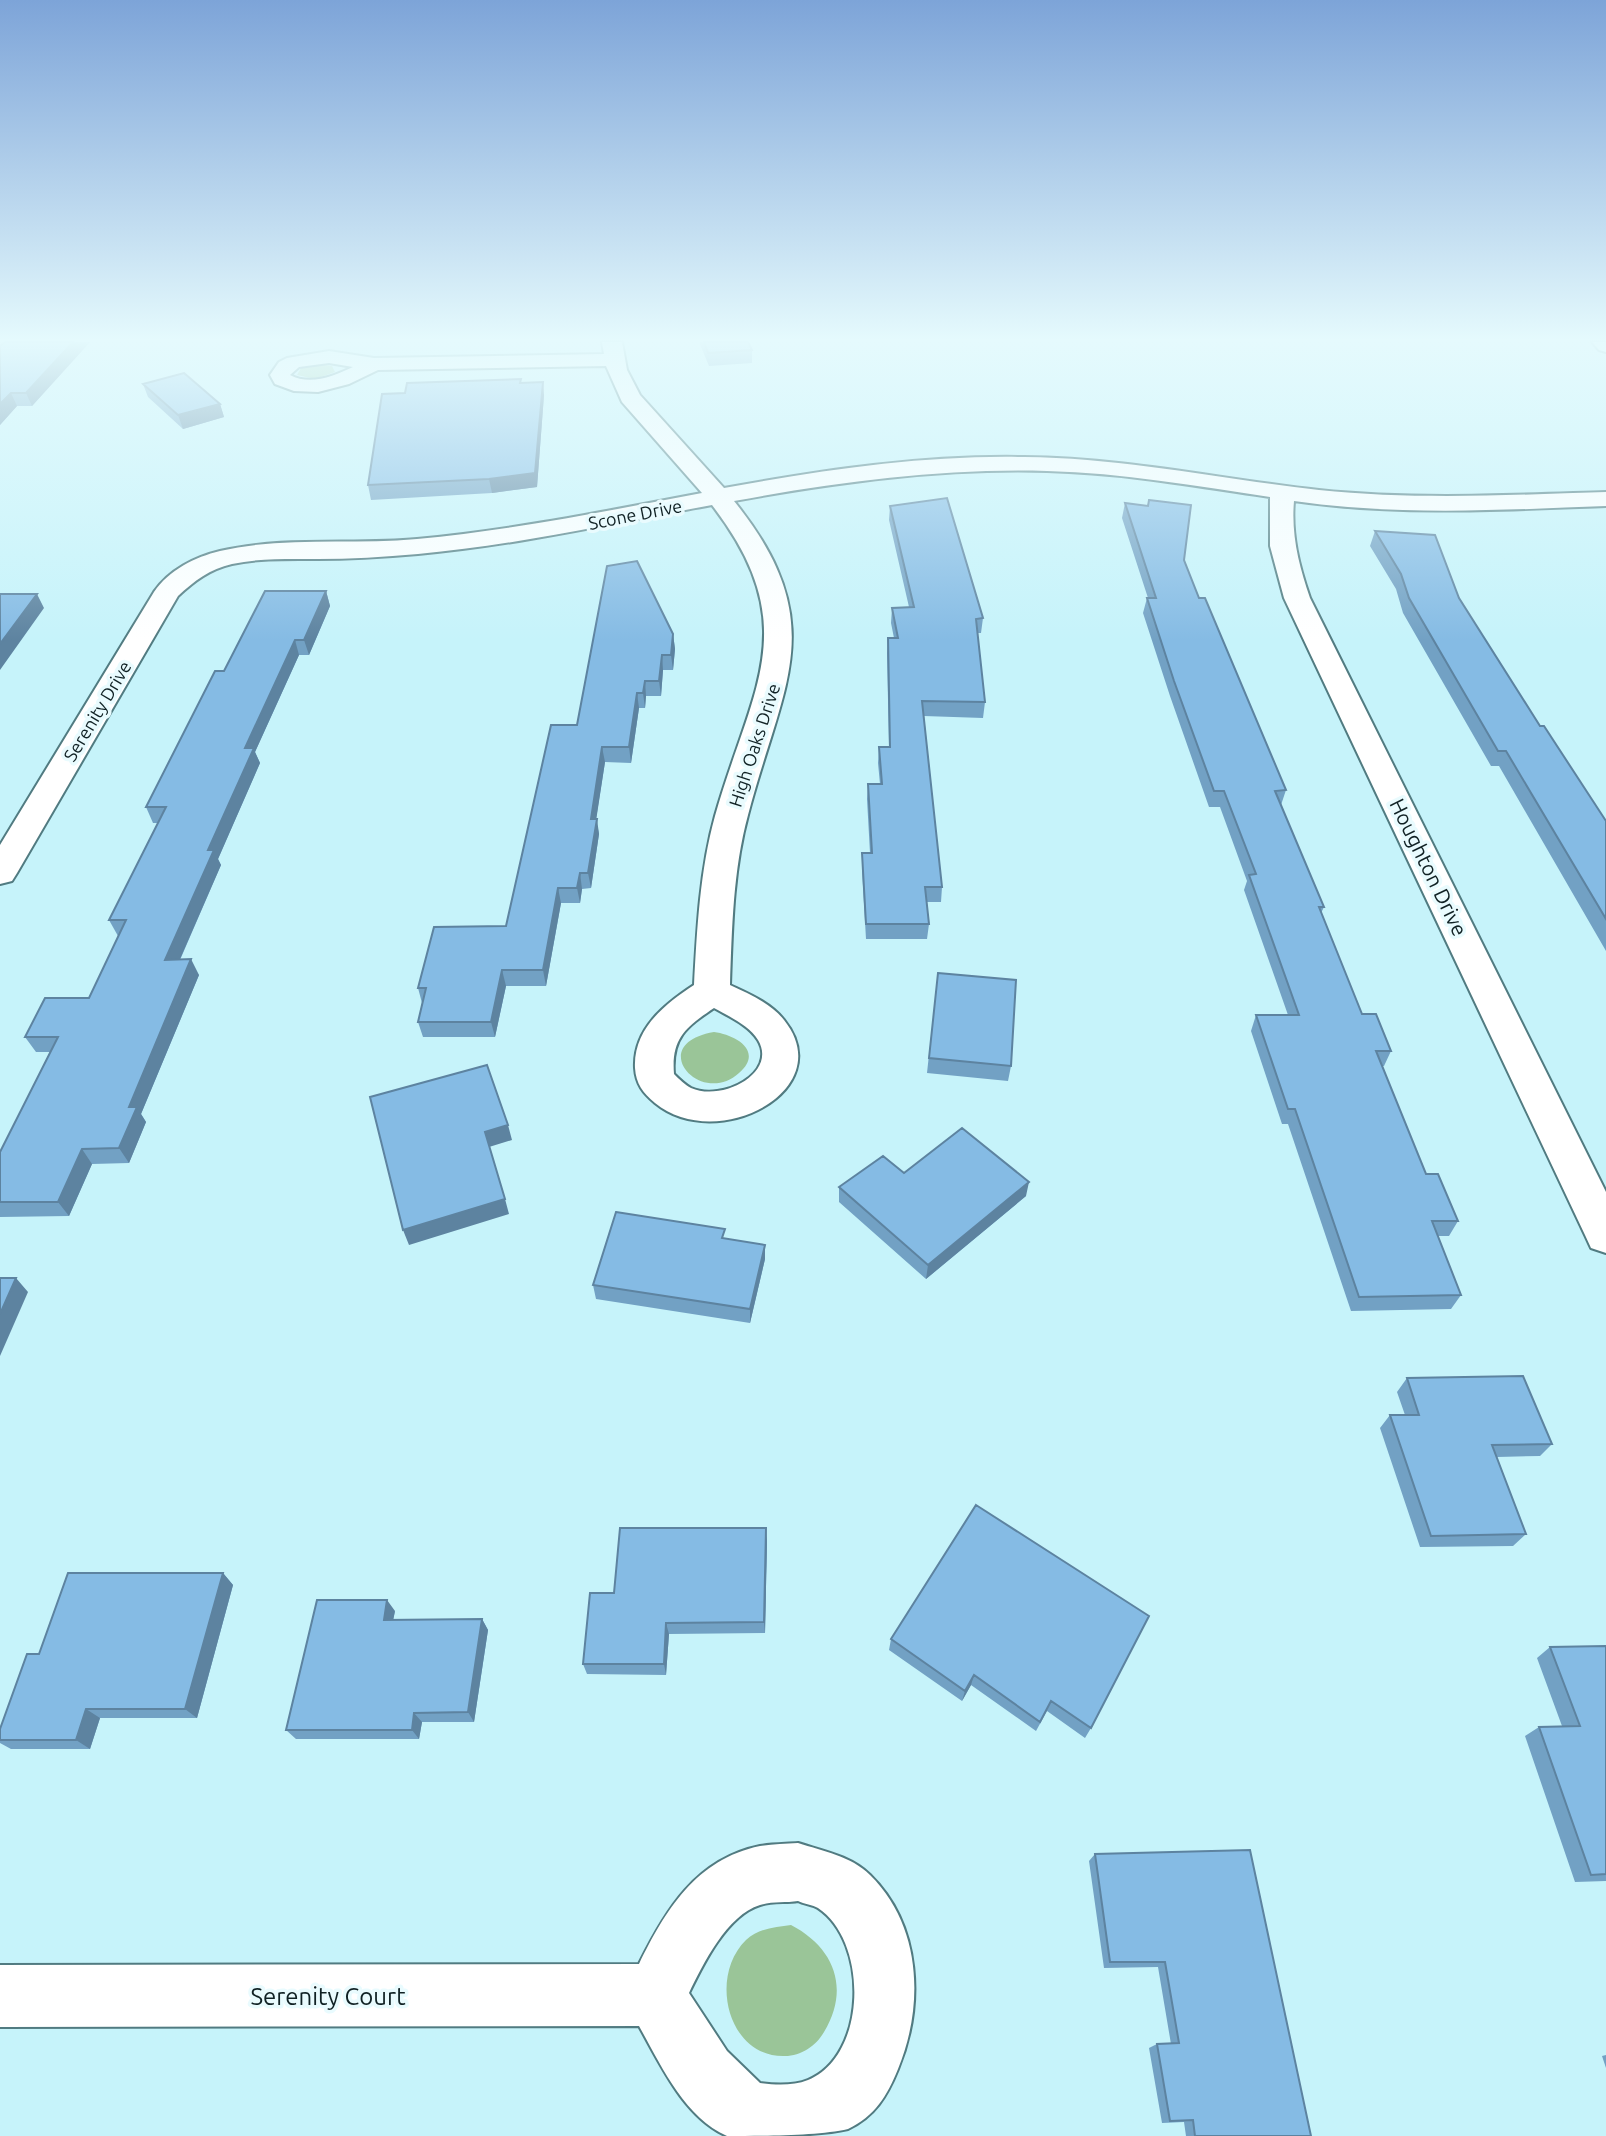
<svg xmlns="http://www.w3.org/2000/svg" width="1606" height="2136" viewBox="0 0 1606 2136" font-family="Ubuntu,sans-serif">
<rect width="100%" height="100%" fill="#c6f3fa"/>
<!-- green -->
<path fill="#9ac598" d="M316,364l16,2 3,6 -20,7 -18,-4 4,-7z
M714,1032c22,3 50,19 25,41 -38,35 -95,-29 -25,-41z
M791,1925c44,23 59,64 33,107 -8,14 -23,24 -39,24 -57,2 -77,-79 -39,-116 13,-12 30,-13 45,-15z"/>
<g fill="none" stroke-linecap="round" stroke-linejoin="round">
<!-- minor casing -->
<g stroke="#517b81" stroke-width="4">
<path id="minor" d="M602,342h20l5,28 13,25 84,93c99,-18 199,-33 300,-31 102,1 196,22 295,33 95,10 192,5 287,2v14c-104,4 -209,10 -312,-5 -3,34 5,65 16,97l296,594v61l-15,-5 -6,-13 -301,-637 -14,-52v-49c-74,-11 -147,-24 -223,-26 -105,-3 -209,11 -313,30 99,123 48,183 14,314 -15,55 -16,113 -18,170 19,9 41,18 54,35 56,70 -67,134 -129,83 -12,-10 -19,-19 -20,-35 -2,-39 30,-64 59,-83 3,-56 6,-115 21,-169 36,-127 91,-189 -3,-311 -98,18 -195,40 -294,49 -34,3 -68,5 -101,5 -29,0 -57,-1 -85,5 -22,5 -38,17 -54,32l-161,277 -5,8 -12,3v-39l154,-253c15,-22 41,-35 66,-41 64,-15 133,-6 197,-12 96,-9 190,-28 285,-46l-80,-91 -16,-36 -228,4 -29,14 -31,8 -24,-1 -19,-7 -5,-9 9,-13 8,-4 42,-7 45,7 230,-4zM329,363l24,4c-19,9 -43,19 -63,8l9,-8zM714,1008c14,8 35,17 44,32 20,33 -36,62 -67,48 -6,-3 -12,-9 -17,-14 -3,-36 12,-47 40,-66z
M1592,342h14v10l-7,-2z
M798,1843c25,8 53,13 72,32 52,51 54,131 28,194 -11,27 -23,47 -50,60 -30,7 -86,7 -121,7 -43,-19 -66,-71 -88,-110l-639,1v-62l639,-1c26,-53 57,-105 121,-118 12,-2 25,-2 38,-3zM798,1901c6,3 15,4 20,7 51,34 49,148 -10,172 -15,6 -33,5 -48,3l-33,-32 -38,-58c14,-29 38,-78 71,-88 12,-4 26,-2 38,-4z"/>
</g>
<!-- minor -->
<use href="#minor" fill="#fff" fill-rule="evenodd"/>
</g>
<!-- wall -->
<path fill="#72a1c4" d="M5,342h85l-58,64h-15l-17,19z
M699,342h49l4,8v13l-43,3z
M522,383l22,12 -7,92 -45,6 -121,7 -3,-15 37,-92z
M143,384l77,20 4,13 -41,12 -35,-32z
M1125,503l59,57 15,38 87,192 -5,15 43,102 -3,6 41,101 29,37 -7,15h-2l44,108 32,47 -9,15h-12l24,59 -10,14 -100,2 -63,-187h-6l-31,-93 5,-16h32l-44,-125 3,-9 -27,-74h-11l-39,-111 -27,-83 4,-15h1l-26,-80z
M890,506l93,112 -2,15h-4l8,69 -2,16 -59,-2 18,171 -1,15h-14l2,22 -2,15h-61l-4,-70v-16h8l-3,-54 1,-15h12l-2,-21 1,-16h10l-2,-94 1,-15h6l-3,-15 1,-15 17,-1 -20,-87z
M1375,531l84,67 81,128 66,95v130l-107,-185h-8l-88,-153 -7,-24 -26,-43z
M326,591l4,15 -21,49h-10l-44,97 5,11 -42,96 3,6 -41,95 19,15 -58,139 5,8 -17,41 -37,1 -23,52 -69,1v-65l50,-100h-14l-11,-15 64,-39 30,-62h-1l-9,-16 49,-97h-5l-7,-16 78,-136z
M673,634l2,15 -2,21h-10l-2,26h-15l-1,12h-6l-8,55 -26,-1 -9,57 3,15 -8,54 -9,1 -2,14h-19l-15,83h-40l-11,51h-72l-5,-15 4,-19 -4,-15 88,-62 71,-201z
M938,973l73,93 -3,15 -81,-8z
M904,1173l122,23 -100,83 -87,-77v-15z
M725,1239l40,20 -15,64 -154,-24 -3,-14z
M1407,1378l145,66 -12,12 -43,1 29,77 -13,12 -93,1 -40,-119 10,-13h15l-8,-23z
M976,1505l115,223 -6,10 -38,-27 -11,20 -65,-46 -9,16 -73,-51 2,-11z
M767,1540l-2,93 -96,1 -3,41 -79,-1 -4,-10 31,-71z
M223,1573l10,12 -36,133h-97l-10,31h-79l-11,-6v-14l39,-75z
M395,1611l-2,9 89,-1 6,11 -14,92h-52l-3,17h-123l-10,-9z
M1606,1646v235l-31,1 -50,-146 14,-9 23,-1 -25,-68 13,-11z
M1095,1854l216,282h-125l-2,-14 -22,1 -13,-75 8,-4h14l-13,-77 -54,1 -15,-107z
M1606,2055v13l-4,-12z"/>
<!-- shaded-wall -->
<path fill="#5d83a0" d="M73,342h17l-58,64 -6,-13z
M543,382l1,13 -7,92 -45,6 -3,-14z
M11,393l6,13 -17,19v-21z
M220,404l4,13 -41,12 -5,-14z
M326,591l4,15 -21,49 -5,-15z
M37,594l7,14 -44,62v-26z
M673,634l2,15 -2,21 -2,-15z
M295,640l4,15 -44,97 5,11 -42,96 3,6 -48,110 -8,-15 43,-110 37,-102z
M662,655l1,15 -2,26 -2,-15z
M645,681l1,15 -1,12 -2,-15z
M637,693l2,15 -8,55 -2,-16z
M602,747l3,15 -11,72 -3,-15z
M597,819l2,15 -8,54 -3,-15z
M580,873l2,16 -2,14 -3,-15z
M558,888l3,15 -15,83 -3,-16z
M191,959l8,16 -58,139 5,8 -17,41 -10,-15 10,-41z
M502,970l4,16 -11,51 -4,-15z
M508,1125l4,15 -23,7 -4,-15z
M82,1149l10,15 -23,52 -11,-14z
M1029,1182l-3,14 -100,83 2,-14z
M505,1199l4,15 -100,31 -6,-15z
M765,1245v14l-15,64v-14z
M16,1278l12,14 -28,64v-42z
M766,1528l1,12 -2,93 -1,-11z
M223,1573l10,12 -36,133 -12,-9z
M387,1600l8,11 -4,20 -7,-11z
M482,1619l6,11 -14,92 -6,-10z
M666,1623l3,11 -3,41 -2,-11z
M974,1675l-3,10 -9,16 3,-10z
M86,1709l14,9 -10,31 -14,-9z
M414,1713l8,9 -3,17 -7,-9z"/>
<!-- building -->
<path fill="#85bbe4" stroke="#5d83a0" stroke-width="2" d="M5,342h68l-47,51h-15l-11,11v-58z
M704,342h44l4,8 -44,3z
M184,373l36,31 -42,11 -35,-31z
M521,379l-1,4 23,-1 -8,91 -46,6 -121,6 14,-91 23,-1 2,-10z
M947,498l36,120 -7,1 9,83 -63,-1 20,186h-17l4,37h-63l-4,-71h10l-4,-69h14l-3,-37h11l-2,-109h10l-6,-30 22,-1 -24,-101z
M1149,500l42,5 -7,55 15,38h6l81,192 -11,1 49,116h-5l43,107h14l15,37h-15l50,123h12l20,47h-26l29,74 -102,2 -64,-188h-7l-32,-94h43l-50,-140 7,-1 -32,-83h-10l-40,-110 -27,-83h9l-31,-95 23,3z
M1375,531l60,4 24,63 81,128h4l62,95v98l-100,-168h-8l-89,-153 -8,-24z
M637,561l36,73 -2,21h-9l-3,26h-14l-2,12h-6l-8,54h-27l-11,72h6l-9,54h-8l-3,15h-19l-15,82h-41l-11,52h-73l8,-34h-8l16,-61 72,-1 45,-201h26l30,-159z
M265,591h61l-22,49h-9l-50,108h9l-46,102h6l-49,110 26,-1 -62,148h8l-18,41 -37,1 -24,53h-58v-50l58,-115h-33l20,-39h44l37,-78h-17l57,-113h-20l69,-136h9z
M0,594h37l-37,50z
M938,973l78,7 -5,86 -82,-8z
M487,1065l21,60 -23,7 20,67 -102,31 -33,-133z
M962,1128l67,54 -101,83 -89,-78 44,-31 21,17z
M616,1212l109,17 -3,9 43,7 -15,64 -157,-24z
M0,1278h16l-16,36z
M1523,1376l29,68 -60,1 34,89 -95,2 -41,-121h29l-12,-37z
M976,1505l173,111 -58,112 -40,-27 -11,21 -66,-47 -9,16 -74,-52z
M620,1528h146l-2,94 -98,1 -2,41h-81l7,-71h24z
M68,1573h155l-38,136h-99l-10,31h-76v-11l27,-75h12z
M317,1600h70l-3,20 98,-1 -14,93 -54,1 -2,17h-126z
M1606,1646v228l-15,1 -52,-148 41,-1 -30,-79z
M1250,1850l61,286h-116l-2,-16 -23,1 -13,-77 22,-1 -14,-81h-55l-15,-108z"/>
<!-- sky -->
<linearGradient id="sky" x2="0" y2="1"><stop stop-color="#7da4d8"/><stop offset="0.53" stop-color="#e5fafd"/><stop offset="1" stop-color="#e5fafd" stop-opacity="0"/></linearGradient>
<rect width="1606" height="641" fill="url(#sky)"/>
<g text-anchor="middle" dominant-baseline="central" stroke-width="7" stroke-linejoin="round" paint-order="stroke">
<!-- far-street labels -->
<g font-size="18" fill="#102124" stroke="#e9fbfe">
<text transform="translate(635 514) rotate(-11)">Scone Drive</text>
<text transform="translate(97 711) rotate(-59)">Serenity Drive</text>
<text transform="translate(754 745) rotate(-72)">High Oaks Drive</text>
</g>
<!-- street labels -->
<g font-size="21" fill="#102124" stroke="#e9fbfe">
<text transform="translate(1429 867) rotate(64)">Houghton Drive</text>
</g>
<!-- near-street labels -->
<g font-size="24" fill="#102124" stroke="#e9fbfe">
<text x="328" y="1996">Serenity Court</text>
</g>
</g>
</svg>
